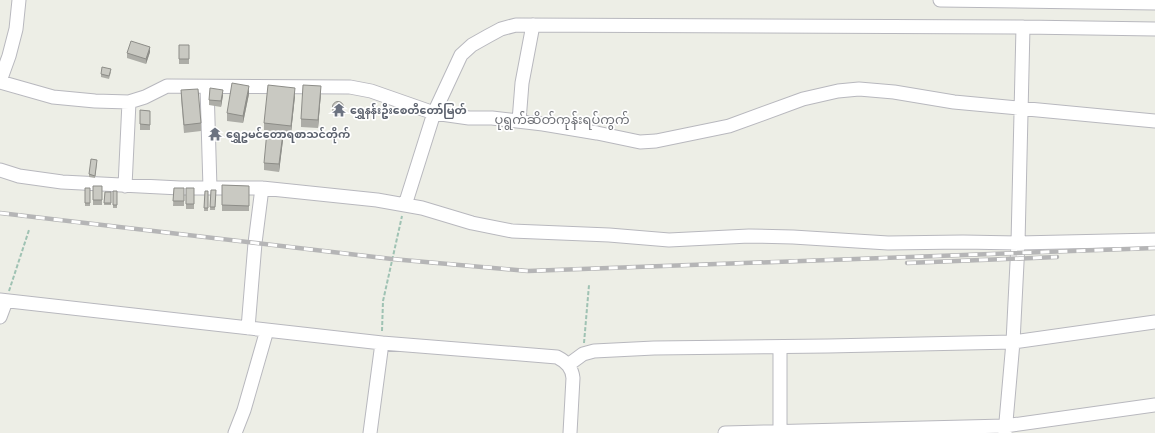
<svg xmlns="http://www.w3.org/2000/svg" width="1155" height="433" viewBox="0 0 1155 433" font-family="Mulish,'Noto Sans Myanmar',sans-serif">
<rect width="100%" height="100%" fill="#edeee6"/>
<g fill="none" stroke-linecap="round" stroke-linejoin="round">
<!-- minor casing -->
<g stroke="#b8b8be" stroke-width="15">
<path id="minor" d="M940,0l215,3
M0,81l9,-25 7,-27 3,-29
M0,82l53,15 42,4 34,1 16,-5 22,-11 183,1 21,4 63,22 35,5h23l51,6 54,9 43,9 16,-1 73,-15 74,-27 35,-8 21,-2 35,3 60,10 201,19
M207,87l3,101
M519,121l3,-38 11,-58
M0,170l19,6 43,6 118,6h82l115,12 45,8 50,15 40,8 97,4 60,5 80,-4 44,1 95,6 75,-1 55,1 137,-3
M125,186l4,-84
M405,205l29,-92 27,-58 11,-10 16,-9 13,-7 15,-4 507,2 132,2
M0,300l382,43 175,14c10,5 15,11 16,21l-3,55
M0,317l6,-16
M248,328l7,-85 7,-55
M780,347v84
M568,365l15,-11 11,-3 60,-3 174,-2 185,-4 142,-20
M235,433l9,-23 23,-80
M370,433l12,-90
M725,433l280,-7 150,-21
M1005,433l8,-91 5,-99 5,-216"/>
</g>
<!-- path -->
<path stroke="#9fc2b3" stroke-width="2" stroke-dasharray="4 2" stroke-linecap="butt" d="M9,291l20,-61
M382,331l1,-30 19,-85
M584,343l5,-58"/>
<!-- minor -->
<use href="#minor" stroke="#fff" stroke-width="13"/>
<!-- rail casing -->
<g stroke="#b5b5b6" stroke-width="4.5">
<path id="rail" d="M0,213l392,46 136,12 627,-23
M907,263l150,-6"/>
</g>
<!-- rail -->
<use href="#rail" stroke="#fff" stroke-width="3" stroke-dasharray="9" stroke-linecap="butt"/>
</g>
<!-- wall -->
<path fill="#adada7" d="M179,45h10v19h-10z
M150,52l-4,12 -19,-6v-5z
M111,72l-2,7 -8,-2v-3z
M181,90l20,33v8l-17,2 -3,-35z
M321,93l-3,35 -17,-1v-8z
M249,94l-6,29 -16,-2v-8z
M223,95l-2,12 -12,-2v-5z
M295,96l-4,37 -27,-3v-7z
M332,108l11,3v2l-5,3 -4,-2 -2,-3z
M140,110l10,1v19h-10z
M283,140l-4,32 -15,-2v-7z
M97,163l-2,15 -6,-1v-3z
M222,185l27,1v25h-27z
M93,186h9v19h-9z
M85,188h5v18h-5z
M174,188h10v18h-11z
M186,188h8v21h-8z
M211,190h5l-1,20h-5z
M113,191h4v17h-4z
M205,191h3v20h-4z
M105,192h6v13h-7z"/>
<!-- shaded-wall -->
<path fill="#8d8d88" d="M150,47v5l-4,12v-5z
M249,86v8l-6,29v-7z
M321,86v7l-3,35v-8z
M295,88v8l-4,37v-7z
M223,90v5l-2,12v-6z
M343,108v5l-5,3v-3z
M283,133v7l-4,32v-8z"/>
<!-- building -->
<path fill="#c9c9c2" stroke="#8d8d88" d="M131,41l19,6 -4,12 -19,-6z
M179,45h10v14h-10z
M102,67l9,2 -2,7 -8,-2z
M232,83l17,3 -6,30 -16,-3z
M268,85l27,3 -4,38 -27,-3z
M303,85l18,1 -3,34 -17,-1z
M210,88l13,2 -2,11 -12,-1z
M198,89l3,34 -17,2 -3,-35z
M332.5 107a5.5 5.5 0 1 1 11 0a5.5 5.5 0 1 1-11 0Z
M140,110l10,1v14l-10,-1z
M267,131l16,2 -4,31 -15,-1z
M91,159l6,1 -2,16 -6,-2z
M222,185l27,1v20l-27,-1z
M93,186h9v14h-9z
M85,188h5v15h-5z
M174,188h10v13h-11z
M186,188h8v16h-8z
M211,190h5l-1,17h-5z
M113,191h4v14h-4z
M205,191h3v17h-4z
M105,192h6v11h-7z"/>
<!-- icons -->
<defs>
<g id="temple-bare" transform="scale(1.08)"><path d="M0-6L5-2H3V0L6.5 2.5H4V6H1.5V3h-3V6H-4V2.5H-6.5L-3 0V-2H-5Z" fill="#6b7280" stroke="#fff" stroke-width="2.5" paint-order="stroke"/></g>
</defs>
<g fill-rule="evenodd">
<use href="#temple-bare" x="339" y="110"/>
<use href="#temple-bare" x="215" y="134"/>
</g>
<g text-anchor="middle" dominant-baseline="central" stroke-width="3.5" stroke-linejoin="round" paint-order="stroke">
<!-- worship labels -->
<g font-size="11" font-weight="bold" fill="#5b616d" stroke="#fff" text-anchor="start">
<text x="350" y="110">ရွှေနန်းဦးစေတီတော်မြတ်</text>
<text x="226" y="134">ရွှေဥမင်တောရစာသင်တိုက်</text>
</g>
<!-- quarter labels -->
<g font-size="13" fill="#6e7076" stroke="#fff">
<text x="562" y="119">ပုရွက်ဆိတ်ကုန်းရပ်ကွက်</text>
</g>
</g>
</svg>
